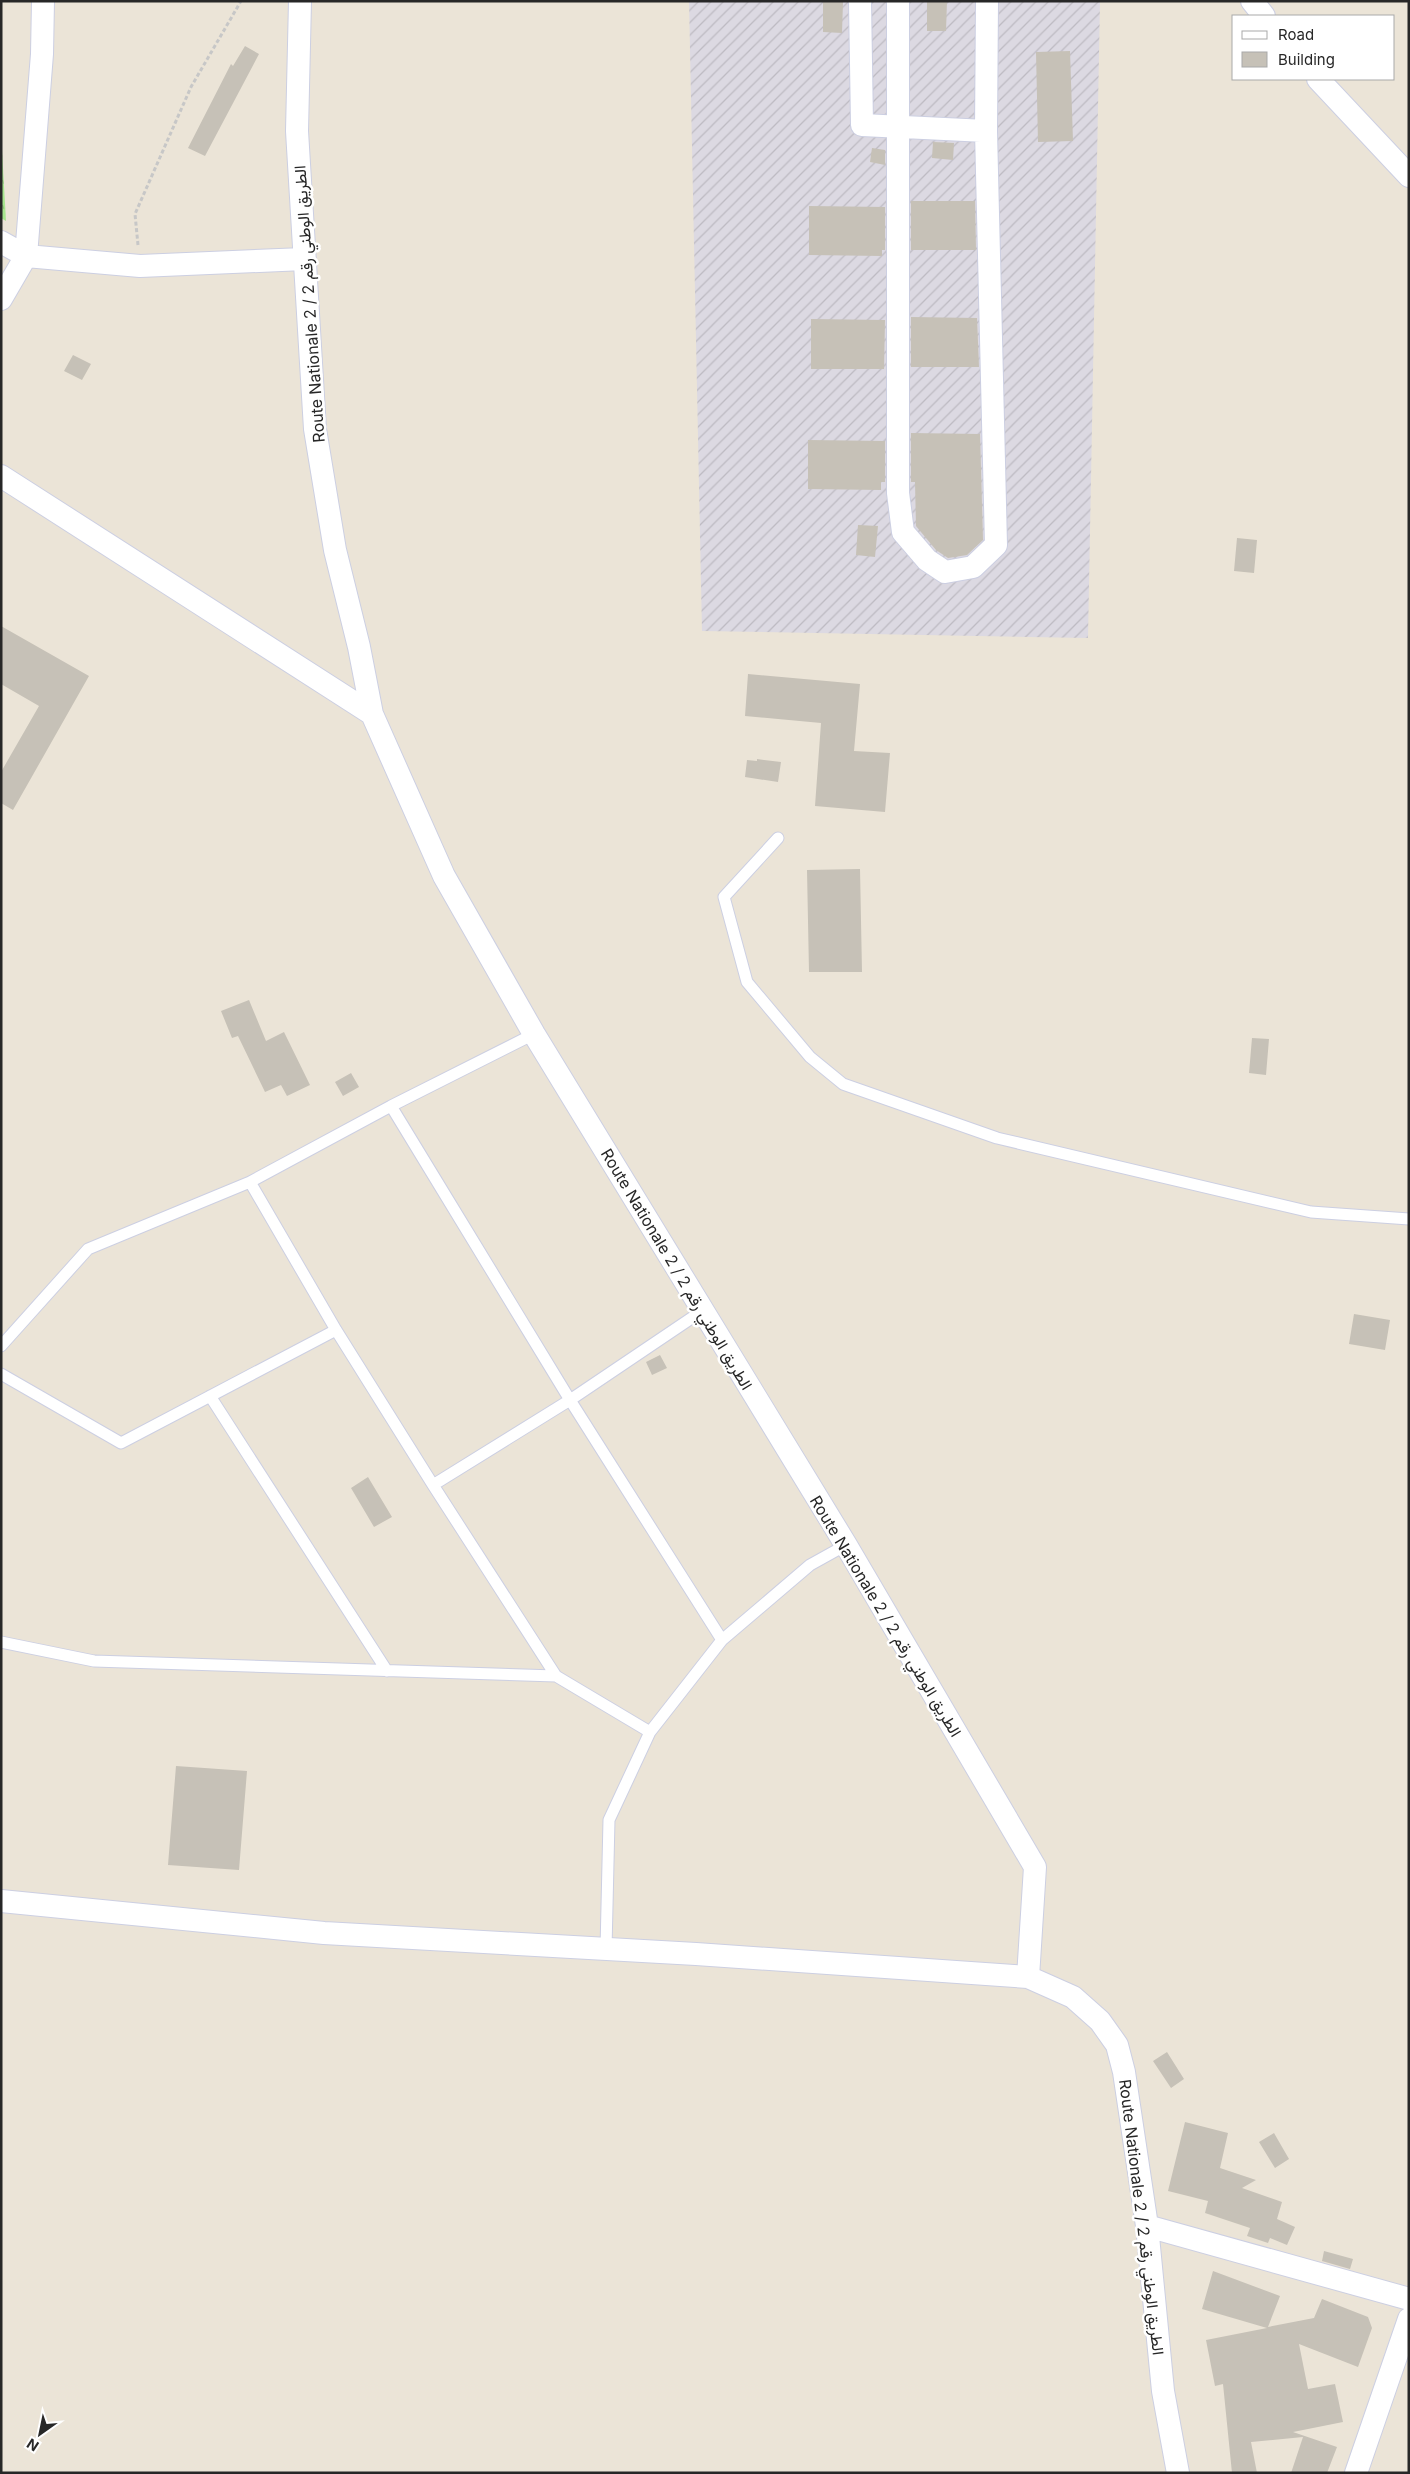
<svg xmlns="http://www.w3.org/2000/svg" width="1410" height="2474" viewBox="0 0 1410 2474" font-family="Inter,Vazirmatn,sans-serif">
<defs>
<pattern id="industrial-furrows" width="10" height="10" patternUnits="userSpaceOnUse" patternTransform="scale(1.25)"><rect width="10" height="10" fill="#dcd9e2"/><path d="M-1 1l2-2M0 10L10 0M9 11l2-2" fill="none" stroke="#bdbac2"/></pattern>
<pattern id="grass-tufts" width="24" height="20" patternUnits="userSpaceOnUse" patternTransform="scale(1.25)"><rect width="24" height="20" fill="#a7e68f"/><path d="M3 7l-1-3M5 7V3M7 7l1-3M15 17l-1-3M17 17v-4M19 17l1-3" fill="none" stroke="#90c57b"/></pattern>
</defs>
<rect width="100%" height="100%" fill="#ebe4d7"/>
<!-- industrial -->
<path fill="url(#industrial-furrows)" d="M689,1h411l-12,637 -386,-7z"/>
<!-- grass -->
<path fill="url(#grass-tufts)" d="M1,133l5,88 -5,-3z"/>
<!-- building -->
<path fill="#c6c1b7" d="M927,1h20l-1,30h-19z
M823,2h20l-1,31 -19,-1z
M245,46l14,8 -54,102 -17,-8 43,-84 2,2z
M1070,51l3,90 -35,1 -2,-90z
M933,142l21,1 -1,17 -21,-2z
M872,148l13,2v15l-15,-3z
M911,201h64l1,49h-65z
M809,206l76,1v43h-3v6l-73,-1z
M911,317l66,1 2,49h-68z
M811,319l74,1 -1,49h-73z
M73,355l18,9 -9,16 -18,-9z
M911,433l69,1 3,106 -16,15 -19,3 -12,-8 -20,-24 -1,-44h-4z
M808,440l77,1v41h-4v8l-73,-1z
M858,525l20,1 -3,31 -19,-2z
M1237,538l20,2 -3,33 -20,-2z
M1,626l88,50 -76,134 -12,-7v-31l38,-66 -38,-22z
M748,674l112,10 -6,67 36,2 -5,59 -70,-6 6,-83 -76,-7z
M757,759l24,3 -3,20 -33,-5 2,-17 10,1z
M860,869l2,103h-53l-2,-102z
M249,1000l17,41 18,-9 26,53 -23,11 -6,-11 -16,7 -27,-56 -6,2 -11,-27z
M1252,1038l17,1 -3,36 -17,-2z
M351,1073l8,14 -16,9 -8,-14z
M1354,1314l36,6 -5,30 -36,-6z
M660,1355l7,13 -15,7 -6,-13z
M368,1477l24,40 -18,10 -23,-39z
M176,1766l71,5 -8,99 -71,-5z
M1167,2052l17,27 -13,9 -18,-27z
M1185,2122l43,11 -8,35 36,12 -14,8 40,14 -5,17 18,8 -8,18 -17,-7 -2,5 -21,-7 3,-8 -45,-15 3,-12 -40,-10z
M1274,2133l15,26 -14,9 -16,-26z
M1324,2251l29,8 -3,10 -28,-8z
M1213,2271l67,25 -12,31 46,-9 8,-19 46,18 4,11 -14,39 -59,-23 9,45 27,-5 8,38 -50,10 44,15 -10,26h-36l12,-36 -52,5 6,31h-25l-9,-89 -8,2 -9,-46 61,-12 -65,-19z"/>
<g fill="none" stroke-linecap="round" stroke-linejoin="round">
<!-- service casing -->
<g stroke="#cccfe2" stroke-width="13">
<path id="service" d="M778,838l-54,59 23,85 63,75 33,27 154,54 314,74 98,7
M391,1106l179,294 152,240
M250,1182l86,148 97,155 123,191 94,56
M1,1346l87,-97 162,-67 141,-76 143,-72
M1,1374l120,69 215,-113
M210,1396l177,275
M433,1485l137,-85 132,-89
M1,1642l93,19 462,15
M606,1949l3,-129 41,-88 72,-92 88,-75 36,-20"/>
</g>
<!-- minor casing -->
<g stroke="#cccfe2" stroke-width="24">
<path id="minor" d="M300,1l-3,130 18,298 20,121 24,97 13,67 72,162 90,158 312,511 189,322 -7,110
M860,1l2,124 124,6
M898,1v492l5,39 24,28 18,12 28,-5 23,-22 -10,-414 1,-130
M1252,1l12,15
M1318,79l91,97
M1,242l25,14 114,10 164,-7
M1,299l25,-43 16,-202 1,-53
M1,476l371,238
M1,1901l323,32 372,21 332,23 45,20 27,24 17,24 7,27 23,154 16,165 15,82
M1147,2226l262,73
M1356,2473l53,-154"/>
</g>
<!-- path -->
<path stroke="#c7c7c7" stroke-width="3" stroke-dasharray="4 2.5" stroke-linecap="butt" d="M138,245l-3,-31 56,-127 50,-86"/>
<!-- service -->
<use href="#service" stroke="#fff" stroke-width="11"/>
<!-- minor -->
<use href="#minor" stroke="#fff" stroke-width="22"/>
</g>
<g text-anchor="middle" dominant-baseline="central" stroke-width="5" stroke-linejoin="round" paint-order="stroke">
<!-- street labels -->
<g font-size="16" fill="#272727" stroke="#fff">
<text transform="translate(309 304) rotate(-94)">Route Nationale 2 / الطريق الوطني رقم 2</text>
<text transform="translate(677 1269) rotate(59)">Route Nationale 2 / الطريق الوطني رقم 2</text>
<text transform="translate(886 1616) rotate(59)">Route Nationale 2 / الطريق الوطني رقم 2</text>
<text transform="translate(1142 2217) rotate(83)">Route Nationale 2 / الطريق الوطني رقم 2</text>
</g>
</g>
<!-- border -->
<rect width="1410" height="2474" fill="none" stroke="#272727" stroke-width="5"/>
<!-- legend -->
<rect x="1232" y="15" width="162" height="65" fill="#ffffff" stroke="#a9a9a9"/>
<rect x="1242" y="31" width="25" height="8" fill="#ffffff" stroke="#a9a9a9"/>
<text x="1278" y="40" font-size="15" fill="#272727">Road</text>
<rect x="1242" y="52" width="25" height="15" fill="#c6c1b7" stroke="#a9a9a9"/>
<text x="1278" y="65" font-size="15" fill="#272727">Building</text>
<!-- north arrow -->
<g transform="translate(40 2434) rotate(213)" stroke="#ffffff" stroke-width="4" paint-order="stroke">
<path d="M0-4L9 19L0 12L-9 19Z" fill="#272727"/>
<text y="-8" font-size="14" font-weight="bold" text-anchor="middle" fill="#272727">N</text>
</g>
</svg>
